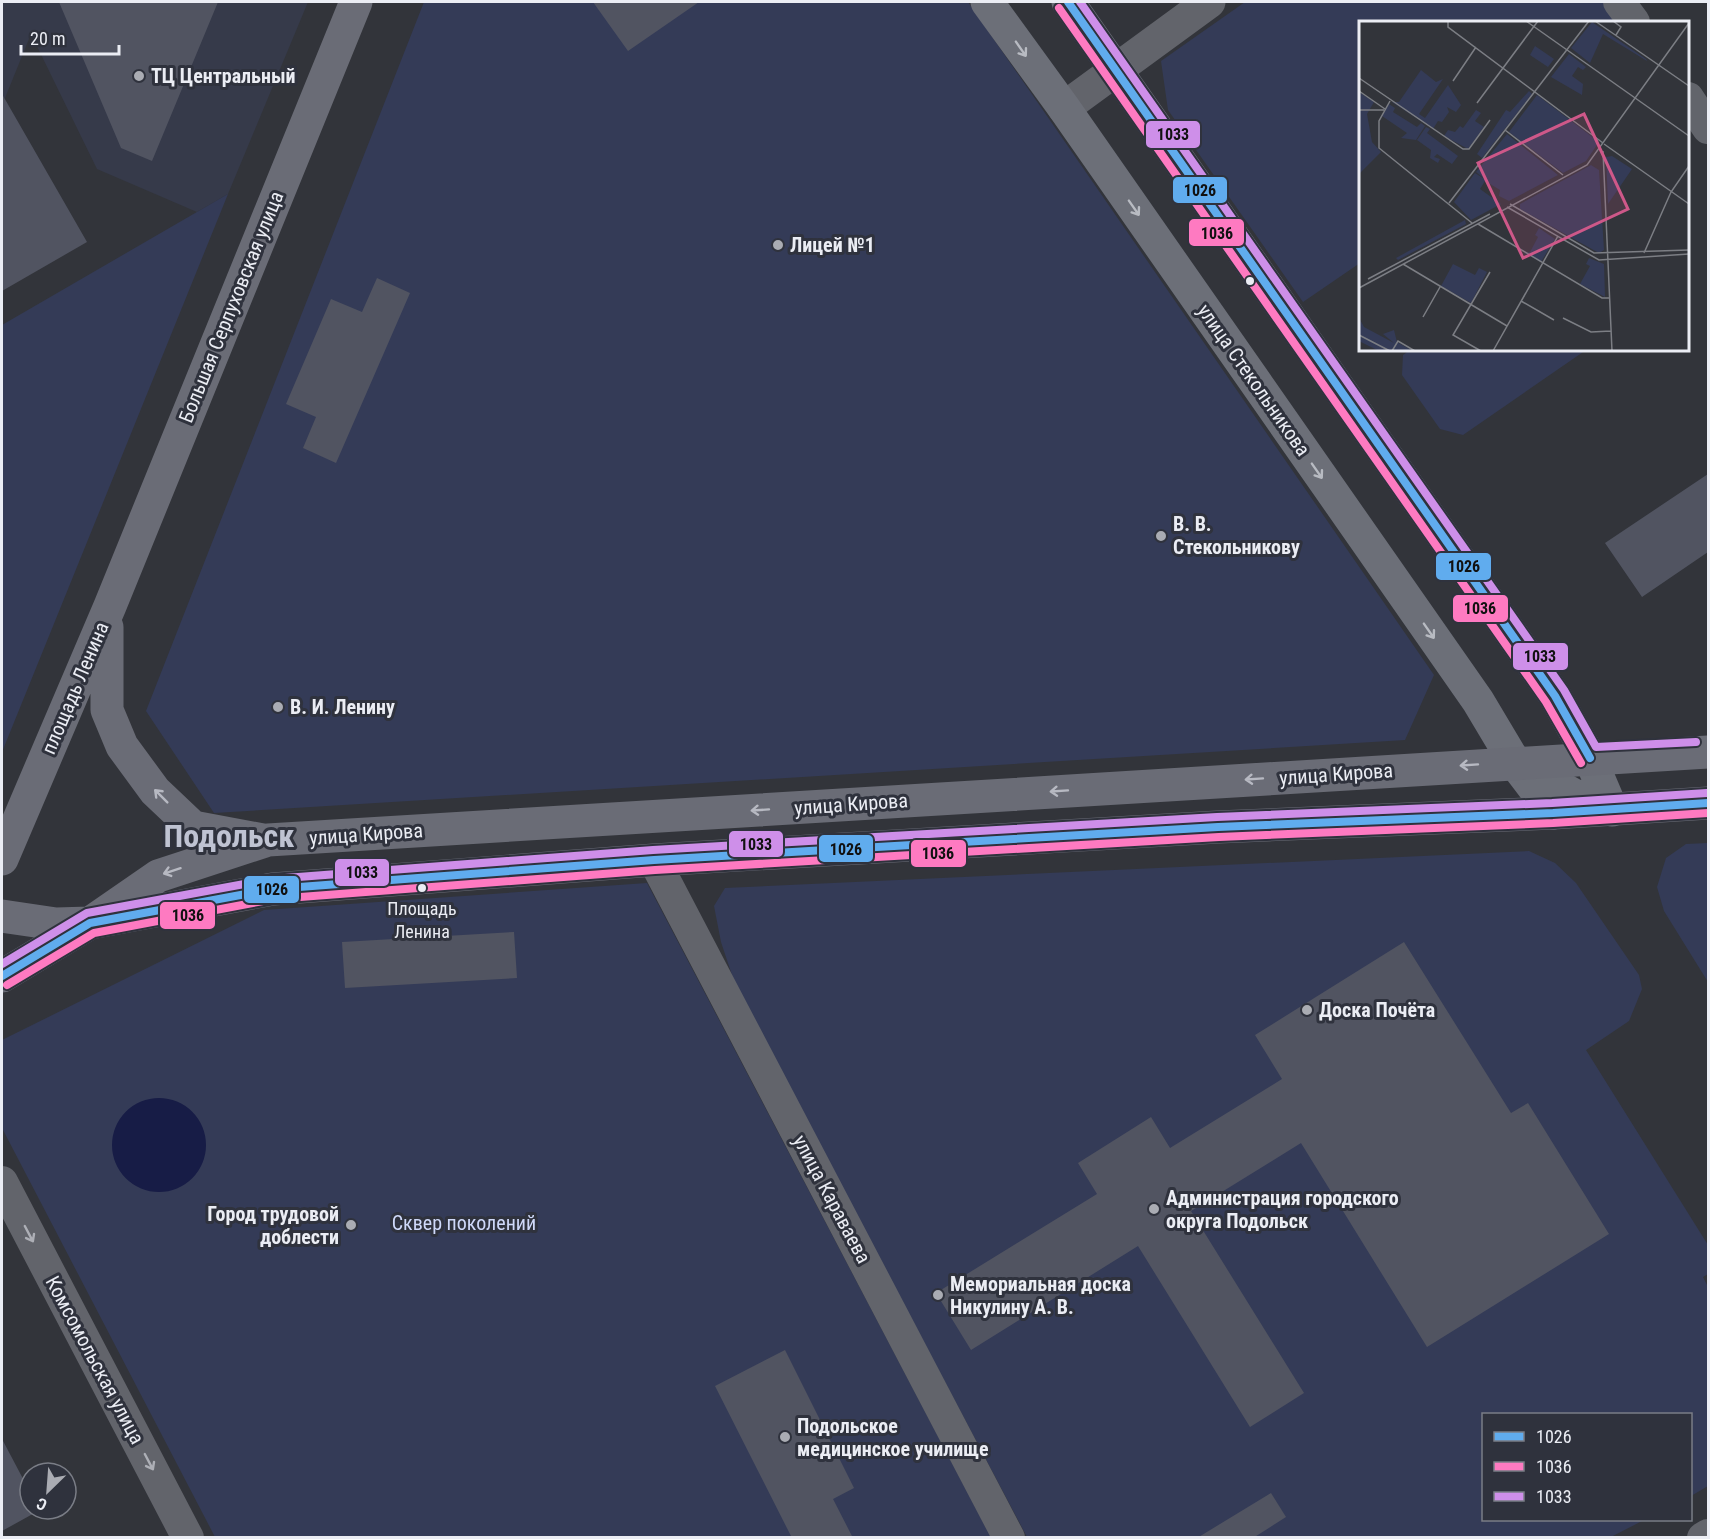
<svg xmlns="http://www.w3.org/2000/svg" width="1710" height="1539" viewBox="0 0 1710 1539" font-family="'Roboto Condensed',sans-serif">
<rect width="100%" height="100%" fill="#32343a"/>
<!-- built -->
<path fill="#363a4a" d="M2,2h306l-80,192 -31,18 -100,-43 -66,-135 -26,64 -3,2z"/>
<!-- green -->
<path fill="#343b57" d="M424,2h544l466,673 -29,65 -1191,73 -68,-102z
M1245,2h366l15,20h-266v241l-57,39 -135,-192 -7,-49z
M228,194l-226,558v-427z
M1410,350h176l-123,85 -23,-6 -38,-54 1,-20z
M1708,843v139l-44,-71 -7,-24 9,-29 20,-14z
M1529,851l26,12 21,20 63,92 3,14 -13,32 -43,29 122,195v29l-5,3 5,10v199l-17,10 -1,-82h-206v106h160l-35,18 -582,-1 -291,-550 -15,-45 -7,-36 11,-18z
M647,883l344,654h-776l-213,-409v-88l262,-130z"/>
<!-- water -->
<path fill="#171c46" d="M112 1145a47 47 0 1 1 94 0a47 47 0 1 1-94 0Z"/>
<!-- building -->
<path fill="#515461" d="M59,2h159l-66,159 -31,-13z
M593,2h106l-71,49z
M2,94l85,148 -85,49z
M377,278l33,15 -74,170 -33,-15 13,-31 -30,-13 45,-105 31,13z
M1708,474v78l-66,45 -37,-54z
M514,932l3,46 -172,10 -3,-46z
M1404,942l107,171 17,-10 81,131 -182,113 -126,-204 -110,68 113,182 -54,34 -112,-181 -167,104 -35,-57 161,-99 -19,-31 73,-46 19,31 112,-69 -27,-44z
M785,1350l69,138 -21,11 20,39h-61l-77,-152z
M2,1439l28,53v17l10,1 -38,21z
M1271,1493l15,24 -33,21h-56z"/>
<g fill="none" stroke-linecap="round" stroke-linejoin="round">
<!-- minor -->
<path stroke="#62646b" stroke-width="32" d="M1619,2l15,20
M1688,98l20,30
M654,860l355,678
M2,1182l186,356
M1703,1538l5,-3"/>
<!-- tertiary -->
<path stroke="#62646b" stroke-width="33" d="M1064,108l145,-106"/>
<!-- secondary -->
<path stroke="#6c6f78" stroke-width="33" d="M987,2l77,106 414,593 37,62 38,50
M1068,2l487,694 35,62 22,52
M1525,768l47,26 40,16"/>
<!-- primary -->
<path stroke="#6a6c76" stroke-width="33" d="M107,627v83l15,36 33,45 38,36 70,13
M2,859l108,-253 246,-604
M2,916l54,8 34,-1 183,-34 381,-29 564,-33 335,-14 155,-10
M2,976l88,-53 68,-47 110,-36 1440,-88"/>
<!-- bus-1 casing -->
<g stroke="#2f323d" stroke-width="12">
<path id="bus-1" d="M1068,2l487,694 35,62
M2,976l88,-53 183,-34 381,-29 564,-33 335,-14 155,-10"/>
</g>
<!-- bus-2 casing -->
<g stroke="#2f323d" stroke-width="12">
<path id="bus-2" d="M1059,8l487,694 35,61
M7,985l87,-52 180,-34 381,-29 564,-33 334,-14 155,-10"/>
</g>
<!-- bus-3 casing -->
<g stroke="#2f323d" stroke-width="12">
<path id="bus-3" d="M1080,2l484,688 32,57 100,-5
M2,964l85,-51 185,-34 381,-29 564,-33 335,-14 155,-10"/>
</g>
<!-- bus-1 -->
<use href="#bus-1" stroke="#60acee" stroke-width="8"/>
<!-- bus-2 -->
<use href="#bus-2" stroke="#fe7ac1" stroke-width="8"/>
<!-- bus-3 -->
<use href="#bus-3" stroke="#ce8fe9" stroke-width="8"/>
</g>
<!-- one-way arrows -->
<defs><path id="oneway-shaft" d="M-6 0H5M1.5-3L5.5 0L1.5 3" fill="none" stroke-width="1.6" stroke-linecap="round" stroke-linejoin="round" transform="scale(1.5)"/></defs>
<g stroke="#b8bbc2">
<use href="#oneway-shaft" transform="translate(1021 49) rotate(55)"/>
<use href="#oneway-shaft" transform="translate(1134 208) rotate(55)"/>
<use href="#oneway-shaft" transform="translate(1317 471) rotate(55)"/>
<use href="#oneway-shaft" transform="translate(1429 631) rotate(55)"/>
</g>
<g stroke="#b7b9c2">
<use href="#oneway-shaft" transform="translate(1469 765) rotate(176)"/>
<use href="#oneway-shaft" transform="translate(1254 779) rotate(176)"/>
<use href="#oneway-shaft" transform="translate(1059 791) rotate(176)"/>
<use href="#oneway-shaft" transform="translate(161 796) rotate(-135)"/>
<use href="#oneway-shaft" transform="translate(760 810) rotate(176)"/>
<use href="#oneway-shaft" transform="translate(172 871) rotate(162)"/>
</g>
<g stroke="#adafb6">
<use href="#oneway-shaft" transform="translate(29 1234) rotate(62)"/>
<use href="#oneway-shaft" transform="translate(149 1462) rotate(62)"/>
</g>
<!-- markers -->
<g fill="#aaacb3" stroke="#2f323d" stroke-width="2">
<circle cx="139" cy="76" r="6"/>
<circle cx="778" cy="245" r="6"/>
<circle cx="1161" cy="536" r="6"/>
<circle cx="278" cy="707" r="6"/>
<circle cx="1307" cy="1010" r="6"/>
<circle cx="1154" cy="1209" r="6"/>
<circle cx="351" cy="1225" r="6"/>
<circle cx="938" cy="1295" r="6"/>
<circle cx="785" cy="1437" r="6"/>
</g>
<g fill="#ebedf4" stroke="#2f323d" stroke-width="2">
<circle cx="1250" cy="281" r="5"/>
<circle cx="422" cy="888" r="5"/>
</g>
<g text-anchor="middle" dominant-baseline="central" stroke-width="6" stroke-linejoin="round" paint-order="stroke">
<!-- bus labels -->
<g font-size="18" fill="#ebedf4" stroke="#2f323d">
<text x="422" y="908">Площадь<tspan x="422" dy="23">Ленина</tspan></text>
</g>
<!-- poi labels -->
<g font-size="20" font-weight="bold" fill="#ebedf4" stroke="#2f323d" text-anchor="start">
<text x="151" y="76">ТЦ Центральный</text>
<text x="790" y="245">Лицeй №1</text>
<text x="1173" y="524">В. В.<tspan x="1173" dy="23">Стекольникову</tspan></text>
<text x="290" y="707">В. И. Ленину</text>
<text x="1319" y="1010">Доска Почёта</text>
<text x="1166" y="1198">Администрация городского<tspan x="1166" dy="23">округа Подольск</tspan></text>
<text x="339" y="1214" text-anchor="end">Город трудовой<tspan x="339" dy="23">доблести</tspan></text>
<text x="950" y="1284">Мемориальная доска<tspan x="950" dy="23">Никулину А. В.</tspan></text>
<text x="797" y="1426">Подольское<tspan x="797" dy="23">медицинское училище</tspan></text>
</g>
<!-- street labels -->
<g font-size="20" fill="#ebedf4" stroke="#2f323d">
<text transform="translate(231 307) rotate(-68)">Большая Серпуховская улица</text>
<text transform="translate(1254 380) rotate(55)">улица Стекольникова</text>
<text transform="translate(75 688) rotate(-67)">площадь Ленина</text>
<text transform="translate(1336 774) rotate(-4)">улица Кирова</text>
<text transform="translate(851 804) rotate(-4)">улица Кирова</text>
<text transform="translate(366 834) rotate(-4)">улица Кирова</text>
<text transform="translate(832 1199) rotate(62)">улица Караваева</text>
<text transform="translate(95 1360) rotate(62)">Комсомольская улица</text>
</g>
<!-- park labels -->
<g font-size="20" fill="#cfd9f9" stroke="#2f323d">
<text x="464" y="1223">Сквер поколений</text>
</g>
<!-- town labels -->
<g font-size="32" font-weight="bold" fill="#bfc3d2" stroke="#2f323d">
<text x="229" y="836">Подольск</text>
</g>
</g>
<!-- overview -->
<g transform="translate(1359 21)">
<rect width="330" height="330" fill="#32343a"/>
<path d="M233,1l54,37 1,2 -44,-27 -13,29 -19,-15zM176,25l19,13 -6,8 -18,-12zM210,33l17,13 -3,3 -5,-3 -6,9 11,8 -1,11 -31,-18zM62,49l15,12 7,-3 -24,35 6,4 23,-33 13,20 -5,7 -9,-5 2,5 -7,10 -4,-1 -5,8 -41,-27h7zM170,70l3,3 -50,64 -5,-4 29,-44 4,2zM0,71l15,10 -7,12 5,28 9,10 -22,22zM178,74l62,47 -13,19 -23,12 -54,-41zM30,83l6,4 -2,4 24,15 4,-4 4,3 -9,14 -15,-2 6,-5 -25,-17zM117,89l5,3 -6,8 9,6 -16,22 -24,-13 4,-6 7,2 5,-6 3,2zM67,106l4,2 -3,4 31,23 -6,8 -15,-10 -3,3 6,2 -2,4 -8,-5 1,-8 -14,-10zM148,113l51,41 -49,26 -10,-5 1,-6 -15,-9 -5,8 21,15 -30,16 -17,-18 21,-29 11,7 -10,-8zM253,135l20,13 -24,35 -2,-47zM232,144l8,5 5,80 -5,3 -79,-44v-5zM106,199l1,4 -68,36 -2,-2zM180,207l16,11 -14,23 -17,-9 6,-1 8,-15 -3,-2zM230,237l15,6 1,33 -25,-13 10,-18 -4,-2zM94,243l22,11 4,-7 8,4 -16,31 -30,-17zM0,297l5,9 30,16 -11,-9 11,-4 3,12 16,9h-34l-20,-10z" fill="#343b57"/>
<path fill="none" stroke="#7c7e84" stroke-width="1.5" d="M89,0v6l155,116M167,0l163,115M236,0l94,65M254,0l8,6 -5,8M0,57l104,71h6l21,-29M94,60l23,-34M0,70l26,18M31,80l-11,20v27l93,75M118,82l61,-82M0,89h25M146,109l58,45M245,123l85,60M244,130l9,200M90,182l140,-182M151,183l84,49 95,-3M148,186l92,53 90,-6M119,203l124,74h8M285,232l27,-61 18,-26M44,243l104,62M9,258l122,-65M0,267l228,-123 102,-142M162,280l33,19M64,296l17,-30M204,297l28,14 20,-1M0,314l31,16M33,330l6,-10 17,10M122,330l-28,-16 37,-63M134,330l65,-115"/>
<path fill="#ce5889" fill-opacity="0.15" stroke="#ce5889" stroke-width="3" d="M225,93l44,95 -105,49 -45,-95z"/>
<rect width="330" height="330" fill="none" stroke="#ebedf4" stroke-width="3"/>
</g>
<g stroke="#2f323d" stroke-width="2">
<rect x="1145" y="120" width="56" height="29" rx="6" fill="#ce8fe9"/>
<rect x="1172" y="176" width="56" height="28" rx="6" fill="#60acee"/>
<rect x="1188" y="218" width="57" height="29" rx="6" fill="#fe7ac1"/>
<rect x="1435" y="552" width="57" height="29" rx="6" fill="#60acee"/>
<rect x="1452" y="594" width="57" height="29" rx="6" fill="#fe7ac1"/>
<rect x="1512" y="642" width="57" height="29" rx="6" fill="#ce8fe9"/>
<rect x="728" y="830" width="56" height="28" rx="6" fill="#ce8fe9"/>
<rect x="818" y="834" width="56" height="29" rx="6" fill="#60acee"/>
<rect x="910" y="839" width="57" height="29" rx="6" fill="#fe7ac1"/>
<rect x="334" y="858" width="56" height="29" rx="6" fill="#ce8fe9"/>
<rect x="243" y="875" width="57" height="29" rx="6" fill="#60acee"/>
<rect x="159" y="901" width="57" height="29" rx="6" fill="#fe7ac1"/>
</g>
<g font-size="16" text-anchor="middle" font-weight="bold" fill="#111">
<text x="1173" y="140">1033</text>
<text x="1200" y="196">1026</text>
<text x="1217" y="239">1036</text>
<text x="1464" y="572">1026</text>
<text x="1480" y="614">1036</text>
<text x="1540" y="662">1033</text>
<text x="756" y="850">1033</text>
<text x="846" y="855">1026</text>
<text x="938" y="859">1036</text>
<text x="362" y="878">1033</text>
<text x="272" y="895">1026</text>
<text x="188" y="921">1036</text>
</g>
<!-- border -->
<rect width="1710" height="1539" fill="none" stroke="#ebedf4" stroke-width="6"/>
<!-- legend -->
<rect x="1482" y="1413" width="210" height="108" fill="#2f323d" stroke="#7a7d86" stroke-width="1.5"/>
<rect x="1494" y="1432" width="30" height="9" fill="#60acee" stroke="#7a7d86" stroke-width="1.5"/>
<text x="1536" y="1443" font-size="18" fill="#ebedf4">1026</text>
<rect x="1494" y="1462" width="30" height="9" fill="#fe7ac1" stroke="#7a7d86" stroke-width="1.5"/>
<text x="1536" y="1473" font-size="18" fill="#ebedf4">1036</text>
<rect x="1494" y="1492" width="30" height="9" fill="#ce8fe9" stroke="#7a7d86" stroke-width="1.5"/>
<text x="1536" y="1503" font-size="18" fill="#ebedf4">1033</text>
<!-- north arrow -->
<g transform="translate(48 1491) rotate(205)"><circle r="28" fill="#2f323d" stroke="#7a7d86" stroke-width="1.5"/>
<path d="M0-4.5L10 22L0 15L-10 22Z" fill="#aaacb3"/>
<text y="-9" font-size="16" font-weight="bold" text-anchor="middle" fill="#ebedf4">С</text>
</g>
<!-- scale -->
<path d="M21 45v9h98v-9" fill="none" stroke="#ebedf4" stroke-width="3"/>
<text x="30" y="45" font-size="18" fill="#ebedf4" stroke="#2f323d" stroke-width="4.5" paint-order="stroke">20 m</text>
</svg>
